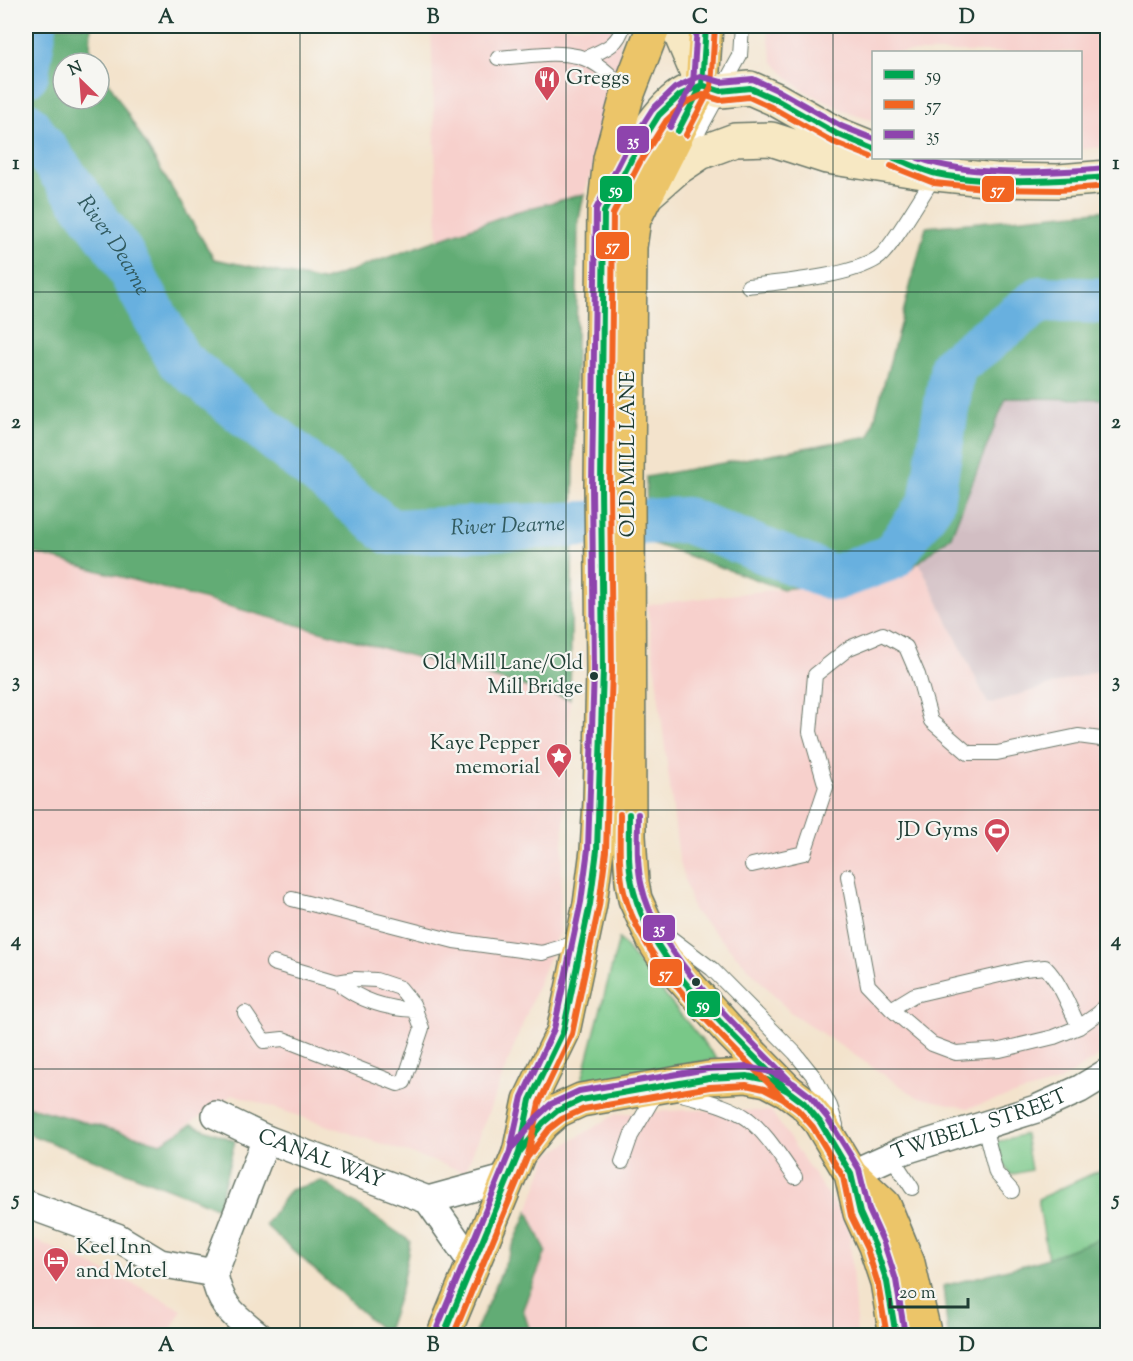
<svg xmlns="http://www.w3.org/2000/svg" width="1133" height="1361" viewBox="0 0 1133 1361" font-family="'Sorts Mill Goudy',serif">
<rect width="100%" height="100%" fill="#f6f6f2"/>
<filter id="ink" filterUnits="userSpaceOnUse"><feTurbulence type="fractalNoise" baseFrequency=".0167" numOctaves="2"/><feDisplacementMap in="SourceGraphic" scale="12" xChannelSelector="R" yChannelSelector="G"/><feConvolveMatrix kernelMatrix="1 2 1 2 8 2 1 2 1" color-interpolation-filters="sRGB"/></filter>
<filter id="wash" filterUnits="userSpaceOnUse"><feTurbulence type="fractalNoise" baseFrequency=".008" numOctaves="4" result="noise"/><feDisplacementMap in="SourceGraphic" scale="24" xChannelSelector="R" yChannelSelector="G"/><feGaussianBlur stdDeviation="1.35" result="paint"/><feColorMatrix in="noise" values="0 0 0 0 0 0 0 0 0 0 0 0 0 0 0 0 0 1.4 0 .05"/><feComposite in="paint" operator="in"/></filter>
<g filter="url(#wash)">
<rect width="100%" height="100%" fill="#f3e3cc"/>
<!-- built -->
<path fill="#f7d0cc" d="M431,26h190l-4,73 -33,95 -69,18 -77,28z
M766,26h341v121l-26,2 -1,-97h-206l-1,69 -24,-8 -46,-23 -16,-13 -14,-16z
M26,551l544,148 -11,232 -94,241 -232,-78 -72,49 -135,-37z
M919,562l69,142 119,-36v383l-49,31 -90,26 -51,-11 -127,-85 -97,-102 -14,-52 -32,-253 257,-31z
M687,1110l84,1 78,115 8,109h-326l-8,-26 23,-58 -18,-40 20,-56 68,-41z
M26,1236l116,52 40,22 -14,25h-142z"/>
<!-- industrial -->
<path fill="#d2bec3" d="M1006,398l101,1v269l-119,36 -69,-142 32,-26z"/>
<!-- green -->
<path fill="#79c888" stroke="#4c825e" stroke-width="1.5" d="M619,939l98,120 -136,25z
M1025,1134l6,36 -21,5 -8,-15 -6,-18z
M1107,1167v70l-59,22 -10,-60z"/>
<!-- forest -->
<path fill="#62ac74" stroke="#407454" stroke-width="1.5" d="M26,26h65l-1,25 7,12h-34v36h36v-33l115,193 108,22 193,-69 69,-18 -6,30 -8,475 -544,-148z
M1107,210v189l-101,-1 -55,138 -47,38 -121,15 -135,-47 -2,-65 224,-41 56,-209z
M26,1106l135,37 31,-19 43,17 -17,67 -192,-75z
M322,1181l88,60 -9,49 -15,44 -121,-109 25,-35z
M528,1211l18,40 -23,58 8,26h-57z
M1107,1236v99h-159l-5,-49 96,-25z"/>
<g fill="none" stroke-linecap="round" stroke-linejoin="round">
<!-- river -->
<g stroke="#68b0df" stroke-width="46">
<path d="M26,74l8,-48"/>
<path id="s1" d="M26,124l94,128 59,108 211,172 296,-12 148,58 58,-21 39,-54 22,-137 87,-67 68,2"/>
</g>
</g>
</g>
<g filter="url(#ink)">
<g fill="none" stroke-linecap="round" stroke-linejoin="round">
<!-- lane casing -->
<g stroke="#697769" stroke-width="16">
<path id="lane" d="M498,58c56,-4 91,-17 128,36
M586,58c17,-8 32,-12 37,-32
M683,152l12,-14 45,-82 2,-30
M748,286c34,-4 102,-9 130,-28 12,-7 47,-68 58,-84
M752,865l52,-12 22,-66 -16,-55 5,-57 34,-27 34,-14 23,13 12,28 13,46 37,32h29l81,-17 30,4
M848,876l20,109 23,24 41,35 24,9 44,-3 54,-13 25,-10 20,-14 9,-12
M292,899l162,42 88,12 40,-12
M659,929l53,40 83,84 20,25 15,28 6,19
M337,982c23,19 50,27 79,28
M891,1009l23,-14 111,-26 20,-2c16,16 24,40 34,60
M245,1013l19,28 19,-2 115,45 6,-2 18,-54 -9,-24 -13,-16 -24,-8 -21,-1 -18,3 -64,-19
M678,1093c22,7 50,11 70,26 19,15 33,39 47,58
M984,1126l12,47 16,18
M891,1156l21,32
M622,1162l9,-26 27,-46"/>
</g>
<!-- street casing -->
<g stroke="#697769" stroke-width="30">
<g id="street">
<path id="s2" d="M216,1115l50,24 162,61 45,64"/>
<path id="s3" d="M851,1174l51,-23 134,-42 44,-20 28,-17"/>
<path d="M428,1200l80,-22"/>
<path d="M26,1204l91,33 43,26 54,10"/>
<path d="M259,1336c-24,-20 -40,-30 -45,-63l52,-134"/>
</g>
</g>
<!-- secondary casing -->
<g stroke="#697769" stroke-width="36">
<path id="secondary" d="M677,26l25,59
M645,196l31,-27 24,-16 35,-13 36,-1 56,18 109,17 59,6 64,1 49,-4
M605,210c17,-33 44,-94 76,-115 6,-4 14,-7 21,-10l18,6 30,-3 25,11 62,35 37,15"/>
</g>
<!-- primary casing -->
<g stroke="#697769" stroke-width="36">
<path id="primary" d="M706,26l-4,59 -68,134 -4,28 -2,235 1,354 3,46 3,17 19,42 12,19 67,75 55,56
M519,1153l11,-53 33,-68 27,-128 7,-54 3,-50 3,-130 -2,-183 3,-275 6,-53 17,-63 27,-70"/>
</g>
<!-- highway casing -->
<g stroke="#697769" stroke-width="36">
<path id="highway" d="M851,1174l33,31 24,58 17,73
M443,1336l76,-183 24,-30 14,-12 24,-11 128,-22 38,-2 20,4 21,11 16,12 16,19 31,52 9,39 15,33 12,36 9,54"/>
</g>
<!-- lane -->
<use href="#lane" stroke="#fff" stroke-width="14"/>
<!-- street -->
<use href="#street" stroke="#fff" stroke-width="27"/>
<!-- secondary -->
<use href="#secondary" stroke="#f7e8c3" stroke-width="33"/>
<!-- primary -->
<use href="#primary" stroke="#ecc569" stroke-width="33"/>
<!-- highway -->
<use href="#highway" stroke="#ecc569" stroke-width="33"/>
<!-- bus-1 casing -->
<g stroke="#f6f6f2" stroke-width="10">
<path id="bus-1" d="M678,131l24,-46 4,-59
M894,158c14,5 29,13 43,16 54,11 117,7 171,3
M629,814c0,26 -2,53 5,78 18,72 103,146 154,199
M519,1153l11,-53 33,-68 27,-128 7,-54 6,-180 -2,-183 3,-275 28,-54 27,-43 21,-20 22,-10 18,6 30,-3 25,11 62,35 37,15
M443,1336l76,-183 24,-30 14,-12 24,-11 128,-22 38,-2 20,4 21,11 16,12 16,19 31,52 9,39 15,33 12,36 9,54"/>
</g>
<!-- bus-2 casing -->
<g stroke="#f6f6f2" stroke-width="10">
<path id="bus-2" d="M686,135l25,-48 4,-60
M891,166l43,17 60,6 65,1 49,-4
M620,814c0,26 -2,52 4,78 18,74 105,151 158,205
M528,1155l11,-52 33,-69 27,-128 7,-55 6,-181 -2,-183 3,-273 27,-52 26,-41 19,-18 18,-8 17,5 29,-3 22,10 62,35 38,15
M453,1336l74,-178 22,-29 13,-10 22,-10 126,-22 36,-2 18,4 19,10 15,11 15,17 30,50 8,39 16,33 11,35 9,52"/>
</g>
<!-- bus-3 casing -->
<g stroke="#f6f6f2" stroke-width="10">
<path id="bus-3" d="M670,127l23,-44 4,-57
M918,158c54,20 132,15 189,10
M638,814c0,24 -2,49 4,73 16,70 103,147 152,198
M510,1151l12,-54 32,-68 27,-127 7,-53 6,-179 -2,-183 4,-278 28,-55 28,-44 23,-22 25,-12 21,6 32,-3 26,12 62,35 33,13
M435,1333l76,-184 26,-32 14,-13 28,-13 128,-22 40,-2 24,5 22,11 17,13 17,21 32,52 10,41 15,33 12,37 9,55"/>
</g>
<!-- bus-1 -->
<use href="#bus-1" stroke="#00a651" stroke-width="6"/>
<!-- bus-2 -->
<use href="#bus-2" stroke="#f26522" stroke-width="6"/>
<!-- bus-3 -->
<use href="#bus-3" stroke="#8e44ad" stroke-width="6"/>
</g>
</g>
<!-- grid -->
<path fill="none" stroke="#1f3d34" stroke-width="1.5" stroke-opacity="0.55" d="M300,26v1310M566,26v1310M833,26v1310M26,292h1082M26,551h1082M26,810h1082M26,1069h1082"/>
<!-- icons -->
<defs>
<g id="restaurant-pin" transform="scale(1.35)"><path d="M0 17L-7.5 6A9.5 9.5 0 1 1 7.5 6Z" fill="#d1495b" stroke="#f6f6f2"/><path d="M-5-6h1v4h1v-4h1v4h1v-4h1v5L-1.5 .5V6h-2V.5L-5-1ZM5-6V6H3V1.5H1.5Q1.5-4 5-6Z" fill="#fff"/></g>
<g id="sight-pin" transform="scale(1.35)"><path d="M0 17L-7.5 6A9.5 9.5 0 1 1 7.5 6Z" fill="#d1495b" stroke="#f6f6f2"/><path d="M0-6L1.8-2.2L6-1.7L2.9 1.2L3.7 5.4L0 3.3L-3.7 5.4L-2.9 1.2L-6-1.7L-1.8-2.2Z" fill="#fff"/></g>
<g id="stadium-pin" transform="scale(1.35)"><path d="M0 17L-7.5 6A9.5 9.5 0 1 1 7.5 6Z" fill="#d1495b" stroke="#f6f6f2"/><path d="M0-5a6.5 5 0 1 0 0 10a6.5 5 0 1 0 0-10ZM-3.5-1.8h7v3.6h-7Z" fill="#fff"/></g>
<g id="hotel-pin" transform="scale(1.35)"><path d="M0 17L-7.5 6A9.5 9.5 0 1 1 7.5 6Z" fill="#d1495b" stroke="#f6f6f2"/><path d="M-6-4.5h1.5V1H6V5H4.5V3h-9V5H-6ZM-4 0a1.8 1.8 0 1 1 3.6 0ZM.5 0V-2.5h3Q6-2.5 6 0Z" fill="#fff"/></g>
</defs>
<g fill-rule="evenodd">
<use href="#restaurant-pin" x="547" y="79"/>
<use href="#sight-pin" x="559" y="756"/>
<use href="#stadium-pin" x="997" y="831"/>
<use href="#hotel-pin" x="56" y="1260"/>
</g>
<!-- markers -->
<g fill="#1f3d34" stroke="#f6f6f2" stroke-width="2">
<circle cx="594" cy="676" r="5"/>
<circle cx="696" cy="982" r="5"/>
</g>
<g text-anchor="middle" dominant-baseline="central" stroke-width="4.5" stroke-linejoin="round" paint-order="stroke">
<!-- bus labels -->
<g font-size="20" fill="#1f3d34" stroke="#f6f6f2" text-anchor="end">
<text x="583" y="664">Old Mill Lane/Old<tspan x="583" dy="24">Mill Bridge</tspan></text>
</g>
<!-- poi labels -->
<g font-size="21" fill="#1f3d34" stroke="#f6f6f2" text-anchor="start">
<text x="566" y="79">Greggs</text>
<text x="540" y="744" text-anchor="end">Kaye Pepper<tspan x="540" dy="24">memorial</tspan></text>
<text x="978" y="831" text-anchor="end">JD Gyms</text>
<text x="76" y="1248">Keel Inn<tspan x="76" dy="24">and Motel</tspan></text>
</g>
<!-- street labels -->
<g font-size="21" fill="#1f3d34" stroke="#f6f6f2">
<text transform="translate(629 454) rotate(-90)">OLD MILL LANE</text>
<text stroke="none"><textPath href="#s3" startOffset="138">TWIBELL STREET</textPath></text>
<text stroke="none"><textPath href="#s2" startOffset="114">CANAL WAY</textPath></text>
</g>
<!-- water labels -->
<g font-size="22" font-style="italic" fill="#315a5f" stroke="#f6f6f2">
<text stroke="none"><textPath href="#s1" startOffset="150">River Dearne</textPath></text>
<text stroke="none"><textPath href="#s1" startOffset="672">River Dearne</textPath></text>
</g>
</g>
<g stroke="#f6f6f2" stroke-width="2">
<rect x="616" y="125" width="34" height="29" rx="6" fill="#8e44ad"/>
<rect x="599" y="175" width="34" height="28" rx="6" fill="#00a651"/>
<rect x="981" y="175" width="34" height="28" rx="6" fill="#f26522"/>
<rect x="595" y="231" width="35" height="29" rx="6" fill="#f26522"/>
<rect x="642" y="914" width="34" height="28" rx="6" fill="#8e44ad"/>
<rect x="649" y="958" width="34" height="29" rx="6" fill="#f26522"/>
<rect x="686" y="990" width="35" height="28" rx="6" fill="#00a651"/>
</g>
<g font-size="16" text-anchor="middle" font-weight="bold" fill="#fff">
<text x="633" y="146">35</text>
<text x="616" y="195">59</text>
<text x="998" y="195">57</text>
<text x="613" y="251">57</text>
<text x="659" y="934">35</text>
<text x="666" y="979">57</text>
<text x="703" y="1010">59</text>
</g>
<!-- margin -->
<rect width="1133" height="1361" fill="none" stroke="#f6f6f2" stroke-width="66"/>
<!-- legend -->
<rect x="872" y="51" width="210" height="108" fill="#f6f6f2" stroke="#a0aca6" stroke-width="1.5"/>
<rect x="884" y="70" width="30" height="9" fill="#00a651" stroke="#a0aca6" stroke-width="1.5"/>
<text x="926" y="81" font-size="18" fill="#1f3d34">59</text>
<rect x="884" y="100" width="30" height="9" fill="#f26522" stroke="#a0aca6" stroke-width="1.5"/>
<text x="926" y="111" font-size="18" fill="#1f3d34">57</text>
<rect x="884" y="130" width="30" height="9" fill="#8e44ad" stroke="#a0aca6" stroke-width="1.5"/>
<text x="926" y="141" font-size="18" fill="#1f3d34">35</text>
<!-- north arrow -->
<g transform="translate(81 81) rotate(335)"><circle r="28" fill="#f6f6f2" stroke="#a0aca6" stroke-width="1.5"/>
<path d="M0-4.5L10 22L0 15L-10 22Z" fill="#d1495b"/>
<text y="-9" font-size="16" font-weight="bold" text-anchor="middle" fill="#1f3d34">N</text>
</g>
<!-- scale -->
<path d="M890 1298v9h78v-9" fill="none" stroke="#1f3d34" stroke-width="3"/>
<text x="899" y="1298" font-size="18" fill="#1f3d34" stroke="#f6f6f2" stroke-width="4.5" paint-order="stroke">20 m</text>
<rect x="33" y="33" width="1067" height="1295" fill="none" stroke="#1f3d34" stroke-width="2"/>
<g font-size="20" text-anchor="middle" font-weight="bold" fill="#1f3d34">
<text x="166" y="23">A</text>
<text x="433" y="23">B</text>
<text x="700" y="23">C</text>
<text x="967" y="23">D</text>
<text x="16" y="169">1</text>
<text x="1116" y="169">1</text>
<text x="16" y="428">2</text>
<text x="1116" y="428">2</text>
<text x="16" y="687">3</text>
<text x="1116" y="687">3</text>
<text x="16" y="946">4</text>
<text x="1116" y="946">4</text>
<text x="16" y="1205">5</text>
<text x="1116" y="1205">5</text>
<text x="166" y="1351">A</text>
<text x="433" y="1351">B</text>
<text x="700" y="1351">C</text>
<text x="967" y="1351">D</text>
</g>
</svg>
